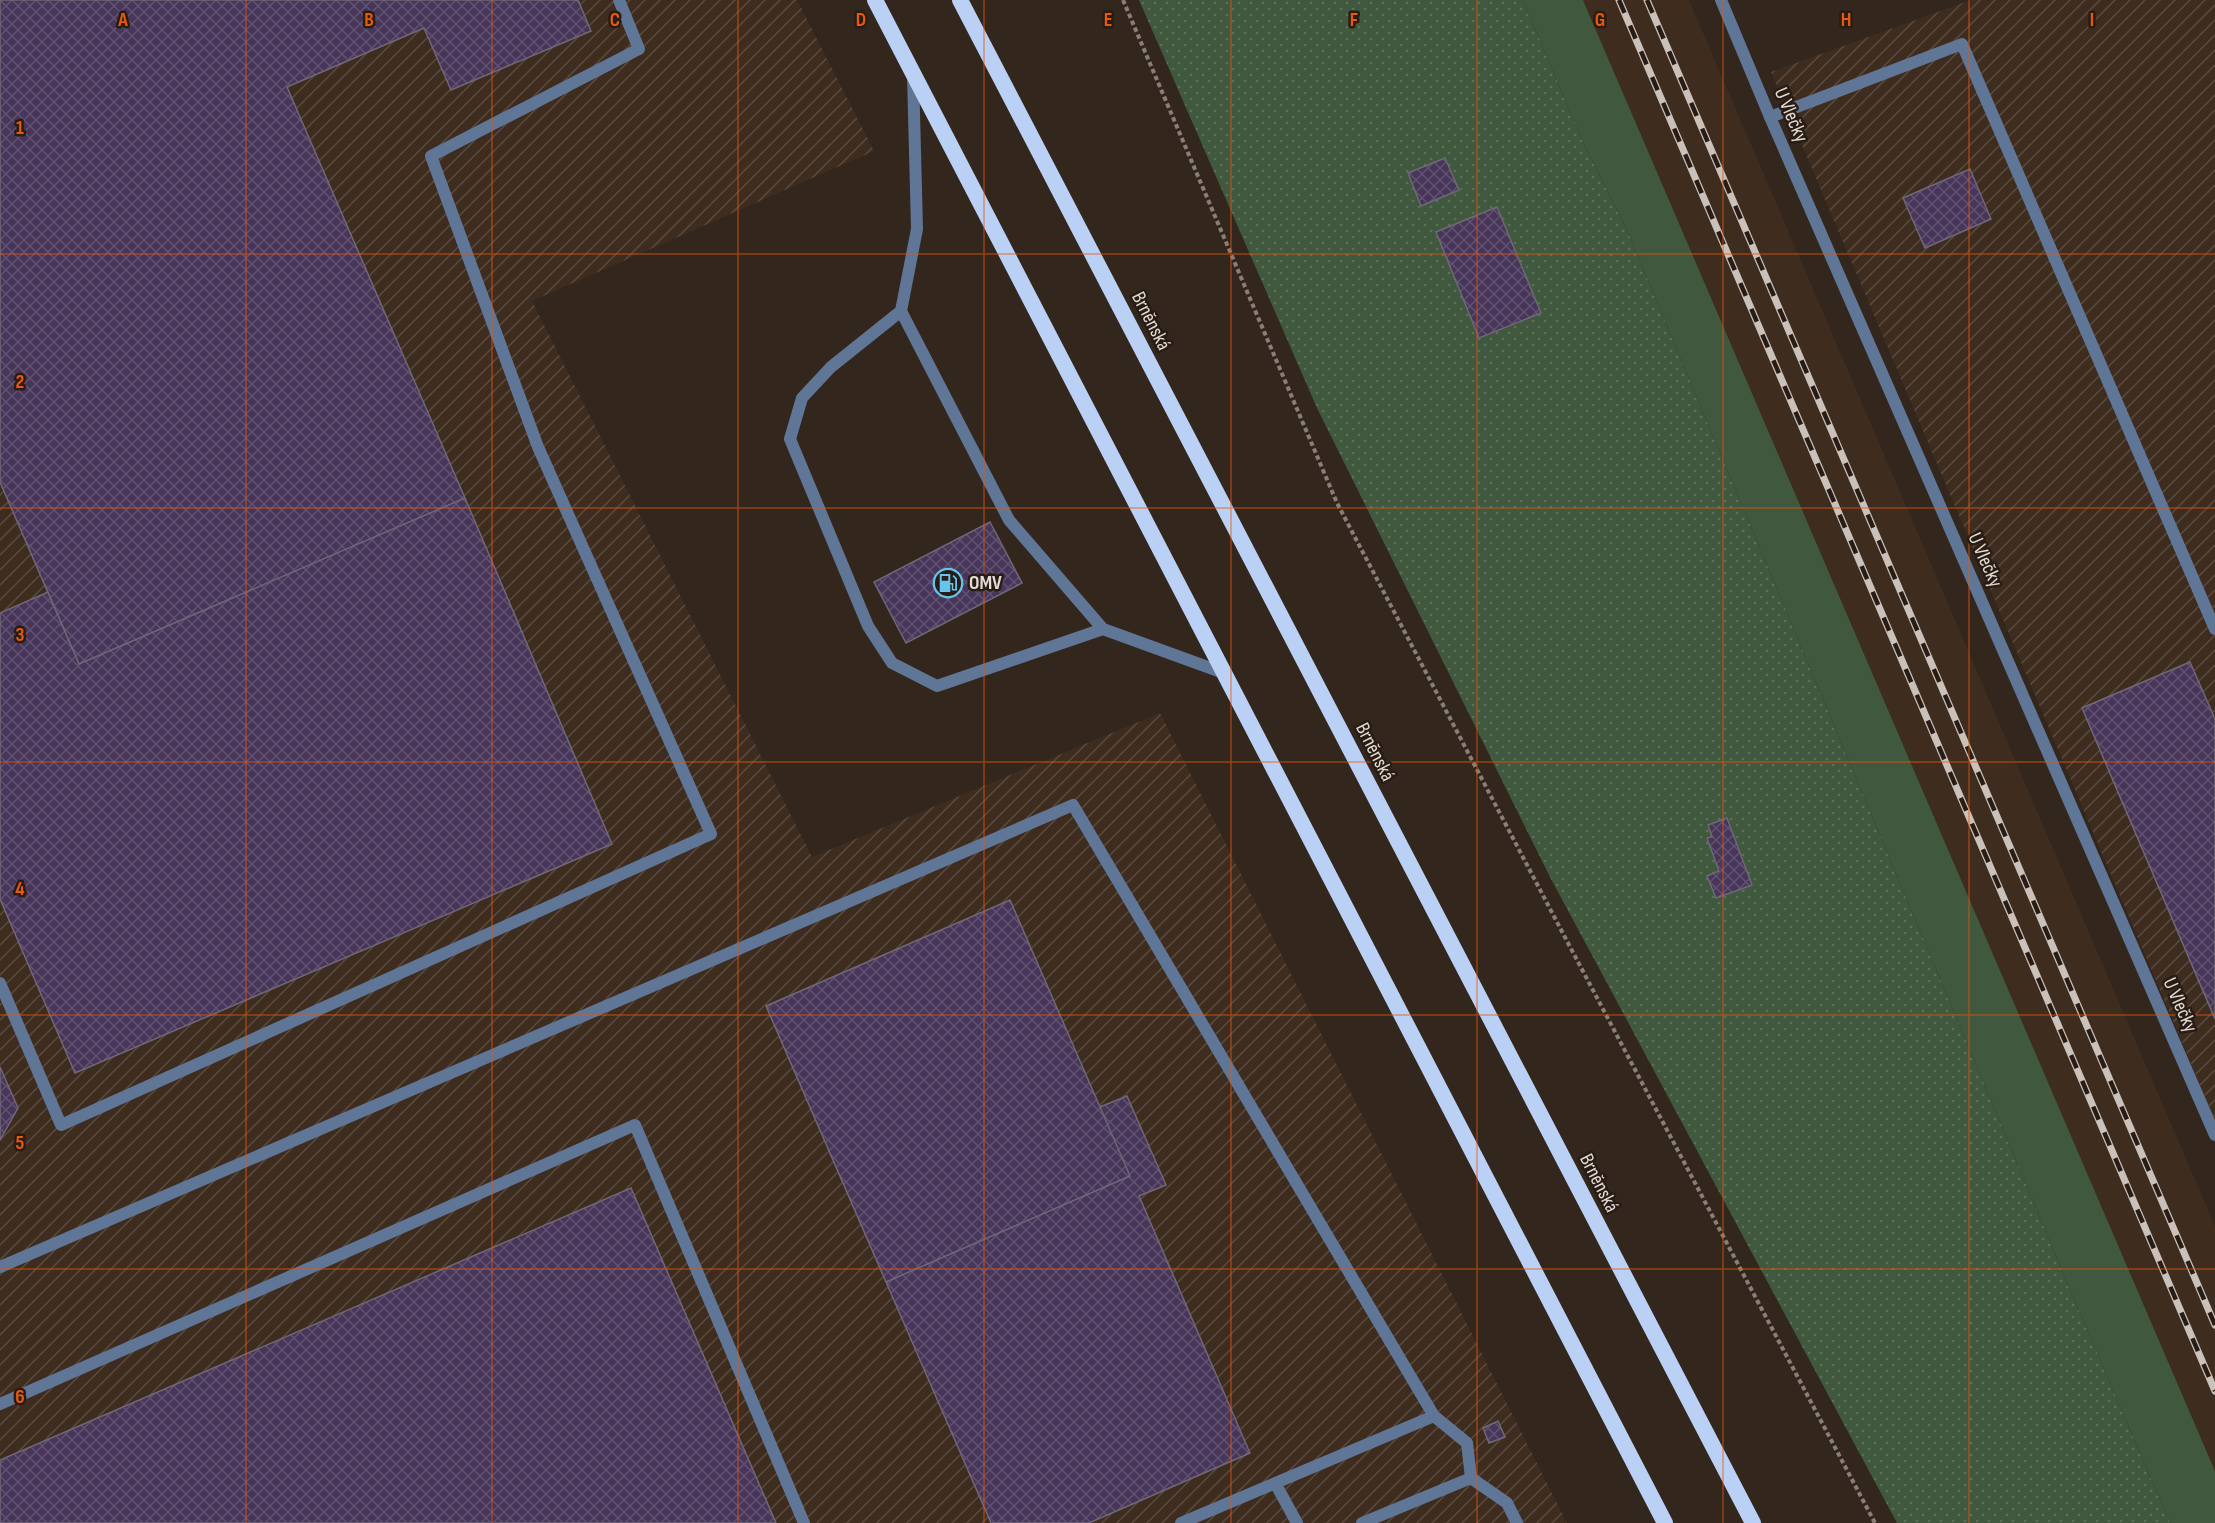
<svg xmlns="http://www.w3.org/2000/svg" width="2215" height="1523" viewBox="0 0 2215 1523" font-family="'Sofia Sans Condensed',sans-serif">
<defs>
<pattern id="industrial-furrows" width="10" height="10" patternUnits="userSpaceOnUse" patternTransform="scale(1.5)"><rect width="10" height="10" fill="#3e2c1f"/><path d="M-1 1l2-2M0 10L10 0M9 11l2-2" fill="none" stroke="#5a4a3f"/></pattern>
<pattern id="garden-dots" width="8" height="8" patternUnits="userSpaceOnUse" patternTransform="scale(1.5)"><rect width="8" height="8" fill="#40583e"/><path d="M2 2h.1M6 6h.1" fill="none" stroke="#5b6f59" stroke-width="1.8" stroke-linecap="round"/></pattern>
<pattern id="building-cross-hatch" width="8" height="8" patternUnits="userSpaceOnUse" patternTransform="scale(1.5)"><rect width="8" height="8" fill="#47355a"/><path d="M0 0l8 8M0 8l8-8" fill="none" stroke="#615271"/></pattern>
</defs>
<rect width="100%" height="100%" fill="#33261d"/>
<!-- built -->
<path fill="#3e2c1f" d="M1583,0h106l526,1226v245z"/>
<!-- industrial -->
<path fill="url(#industrial-furrows)" d="M0,0h797l77,151 -342,150 280,556 348,-144 407,810h-1567z
M1971,0h244v1120l-444,-1048z"/>
<!-- grass -->
<path fill="#40583e" d="M1523,0h60l632,1471v52h-45l-94,-219 -450,-1076 -45,-90z"/>
<!-- garden -->
<path fill="url(#garden-dots)" d="M1139,0h384l58,138 45,90 450,1076 94,219h-273l-347,-646 -233,-469z"/>
<!-- building -->
<path fill="url(#building-cross-hatch)" stroke="#6f6877" stroke-width="1.5" d="M0,0h578l13,31 -140,59 -27,-62 -137,59 178,411 -386,166 -79,-182z
M1445,158l14,32 -38,16 -13,-33z
M1970,169l21,50 -66,29 -22,-50z
M1497,207l44,106 -62,25 -43,-106z
M465,498l147,346 -537,229 -75,-174v-286l48,-21 31,72z
M990,522l32,61 -116,60 -32,-61z
M2190,662l25,57v300l-133,-311z
M1727,818l25,67 -36,13 -9,-22 12,-5 -12,-33 5,-1 -4,-12z
M1010,900l120,276 -244,106 -120,-276z
M0,1067l18,41 -18,32z
M1127,1096l39,89 -27,11 111,257 -161,70h-98l-105,-241 244,-106 -30,-69z
M631,1188l145,335h-776v-63z
M1498,1421l7,16 -16,6 -6,-15z"/>
<g fill="none" stroke-linecap="round" stroke-linejoin="round">
<!-- path -->
<path stroke="#8a7f77" stroke-width="4" stroke-dasharray="4.5 3" stroke-linecap="butt" d="M1123,0l214,503 231,440 307,580"/>
<!-- service -->
<path stroke="#607696" stroke-width="12" d="M913,75l4,154 -16,82 108,209 94,109 121,44
M1770,117l192,-73 253,585
M901,311l-70,56 -29,31 -12,41 78,187 24,37 45,23 166,-57
M0,983l61,142 650,-291 -173,-387 -107,-291 208,-107 -20,-49
M0,1267l1073,-462 361,611 -253,107
M0,1404l635,-279 169,398
M1434,1416l33,27 4,35
M1275,1483l22,40
M1362,1523l109,-45 36,25 10,20"/>
<!-- minor -->
<path stroke="#607696" stroke-width="12" d="M1721,0l49,117 445,1018"/>
<!-- trunk -->
<path stroke="#bad0f4" stroke-width="16" d="M875,0l790,1523
M960,0l793,1523"/>
<!-- rail casing -->
<g stroke="#cac1ba" stroke-width="7">
<path id="rail" d="M1619,0l596,1391
M1647,0l568,1325"/>
</g>
<!-- rail -->
<use href="#rail" stroke="#291c14" stroke-width="4.5" stroke-dasharray="14" stroke-linecap="butt"/>
</g>
<!-- grid -->
<path fill="none" stroke="#e8590c" stroke-width="1.5" stroke-opacity="0.55" d="M246,0v1523M492,0v1523M738,0v1523M984,0v1523M1231,0v1523M1477,0v1523M1723,0v1523M1969,0v1523M0,254h2215M0,508h2215M0,762h2215M0,1015h2215M0,1269h2215"/>
<!-- icons -->
<defs>
<g id="fuel-ring" transform="scale(1.5)"><circle r="9.5" fill="#291c14" stroke="#65c5ee" stroke-width="1.5"/><path d="M-5.5-6h7V0h2V4h1.3V-2.5L3-4.5l.8-.8L6-3V5H2.5V1h-1V6h-7ZM-4.2-4.7v3.2H.2V-4.7Z" fill="#65c5ee"/></g>
</defs>
<g fill-rule="evenodd">
<use href="#fuel-ring" x="948" y="583"/>
</g>
<g text-anchor="middle" dominant-baseline="central" stroke-width="5" stroke-linejoin="round" paint-order="stroke">
<!-- street labels -->
<g font-size="20" fill="#e4dbd5" stroke="#291c14">
<text transform="translate(1791 115) rotate(67)">U Vlečky</text>
<text transform="translate(1151 321) rotate(63)">Brněnská</text>
<text transform="translate(1985 560) rotate(66)">U Vlečky</text>
<text transform="translate(1375 752) rotate(63)">Brněnská</text>
<text transform="translate(2180 1005) rotate(66)">U Vlečky</text>
<text transform="translate(1599 1183) rotate(63)">Brněnská</text>
</g>
<!-- poi labels -->
<g font-size="20" font-weight="bold" fill="#e4dbd5" stroke="#291c14" text-anchor="start">
<text x="969" y="583">OMV</text>
</g>
</g>
<g font-size="20" text-anchor="middle" font-weight="bold" fill="#e8590c" stroke="#291c14" stroke-width="5" stroke-linejoin="round" paint-order="stroke">
<text x="123" y="26">A</text>
<text x="369" y="26">B</text>
<text x="615" y="26">C</text>
<text x="861" y="26">D</text>
<text x="1108" y="26">E</text>
<text x="1354" y="26">F</text>
<text x="1600" y="26">G</text>
<text x="1846" y="26">H</text>
<text x="2092" y="26">I</text>
<text x="20" y="134">1</text>
<text x="20" y="388">2</text>
<text x="20" y="641">3</text>
<text x="20" y="895">4</text>
<text x="20" y="1149">5</text>
<text x="20" y="1403">6</text>
</g>
</svg>
